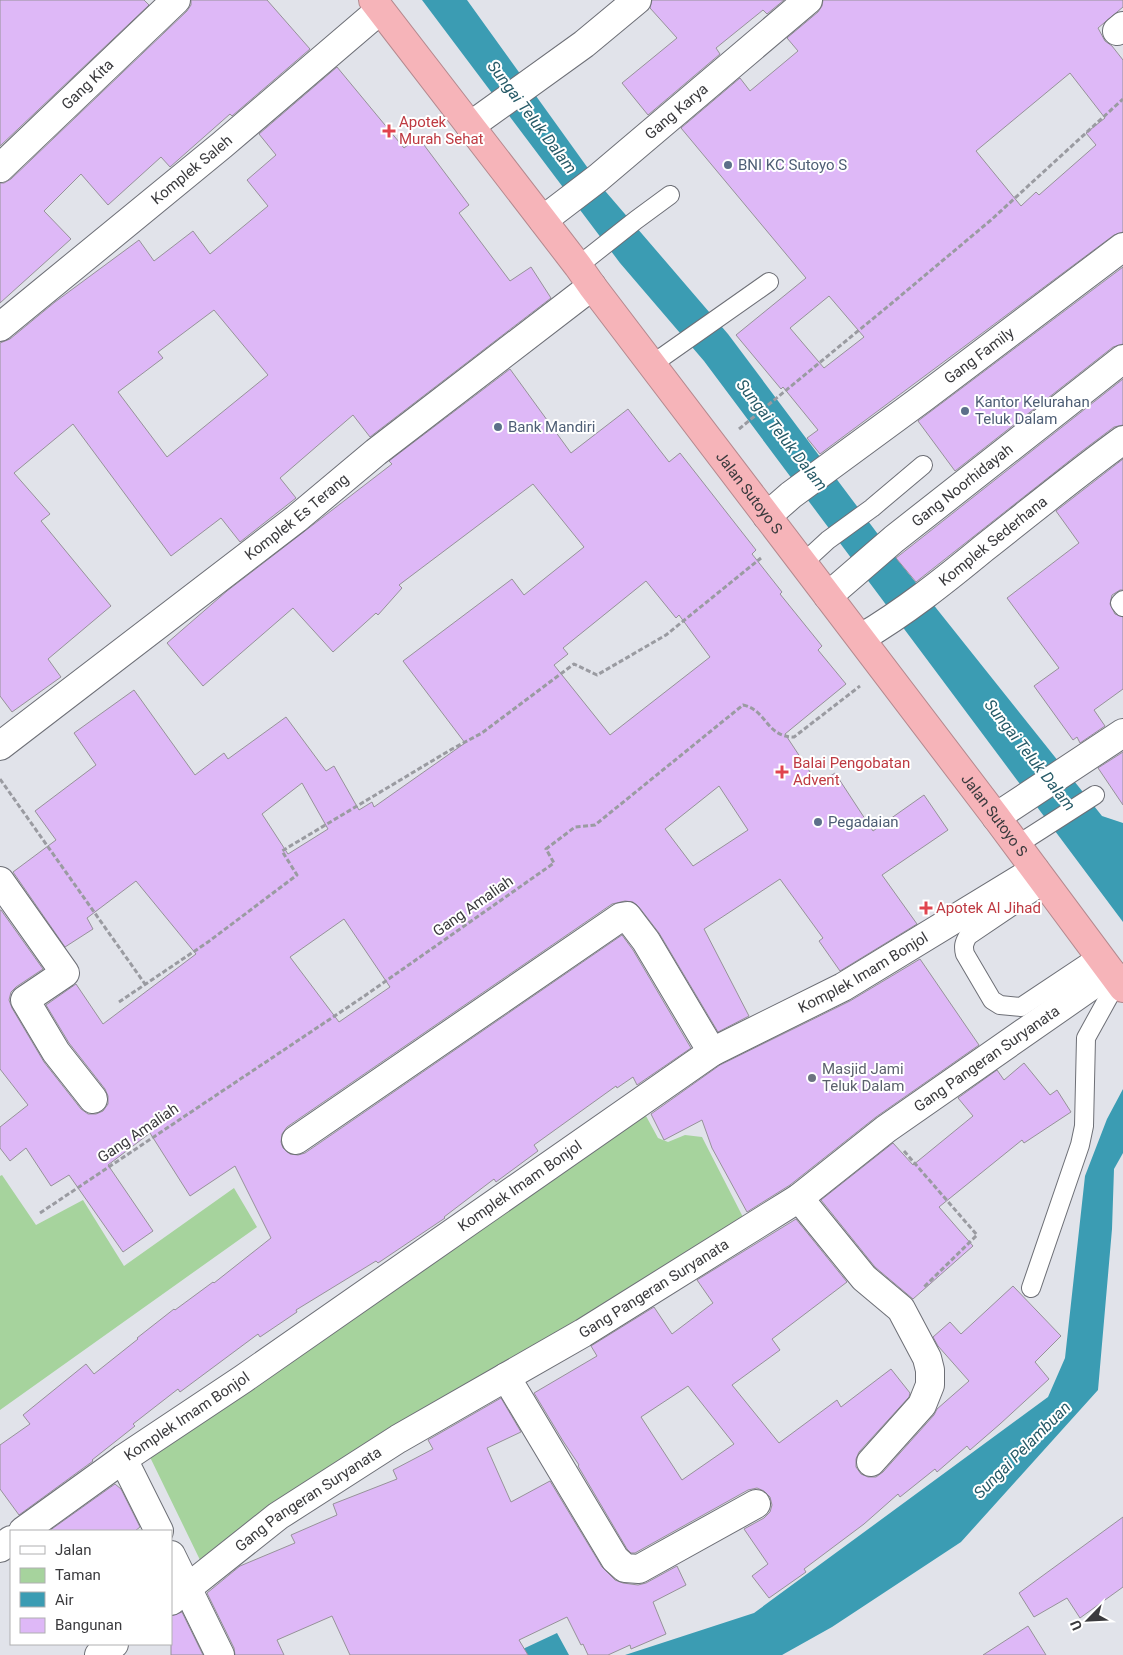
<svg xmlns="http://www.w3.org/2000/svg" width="1123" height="1655" viewBox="0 0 1123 1655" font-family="Roboto,sans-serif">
<rect width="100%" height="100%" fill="#e1e3ea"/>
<!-- green -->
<path fill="#a6d39d" d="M646,1116l12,22 10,4 17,-7 17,2 44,86 -545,339 -53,-109 481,-332z
M2,1175l34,50 47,-25 41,66 110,-78 23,39 -257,183v-234z"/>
<!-- water -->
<path fill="#3b9cb3" d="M422,0h45l133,185 128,149 161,215 213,267 21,7v99l-419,-561 -84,-98z
M1123,1089v64l-9,16 -2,60 -14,161 -137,152 -129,85 -50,28h-157l129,-42 294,-216 17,-39 20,-182 22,-57z
M557,1633l12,22h-59z"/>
<!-- building -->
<path fill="#deb8f7" stroke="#969299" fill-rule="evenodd" d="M0,0h144l5,5 -149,141z
M191,0h76l43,49 -78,67 -2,-2 -60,53 -9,-10 -53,48 -27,-31 -37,37 27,28 -71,64v-120h4l7,-4 176,-168 4,-6z
M652,0h132l-17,14 -4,-4 -47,38 4,6 -72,61 -26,-32 55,-45 -27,-30z
M823,0h300v7l-25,21 7,13 7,5 11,14v172l-9,3 -294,219 -13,-16 11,-8 -35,-43 -2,2 -45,-54 70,-57 -125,-150 59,-50 10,13 48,-40 -11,-13 31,-26 4,-6zM1070,73l35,45 -19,15 10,12 -57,50 -3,-3 -15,14 -45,-55zM829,296l35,41 -40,31 -34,-40z
M337,67l67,81 14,-11 51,68 -10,8 51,68 21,-14 20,31 -181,139 -17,-22 -73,63 16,20 -56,44 -19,-24 -50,38 -98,-132 -59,49 36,41 -9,7 70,85 -63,53 13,18 -49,35 -12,-16v-353l10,-4 45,-37 84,-62 15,21 39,-30 17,23 58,-48 -21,-26 29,-25 -17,-21zM214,310l54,65 -101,82 -49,-65 45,-34 -5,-6z
M1123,267v77l-10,3 -158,124 -37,-50z
M510,369l61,84 57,-44 41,53 11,-9 76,97 -4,4 30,38 -2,2 42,52 -4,4 28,34 -61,50 33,50 17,-11 38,58 51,-36 24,35 -66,45 35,49 -77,47 -21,-30 4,-3 -43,-59 -76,50 45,87 -31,16 -59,-99 -20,-26 -6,-5 -8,-1 -13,3 -325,223 -5,7 -1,8 2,6 7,6 8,1 7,-2 317,-218 11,15 58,98 -54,37 -4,-8 -16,11 -1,-2 -82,59 4,6 -42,31 -2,-3 -50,38 1,1 -67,45 -2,-2 -80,49 1,2 -37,25 -2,-3 -78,58 -2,-3 -45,35 2,2 -43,34 1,1 -74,54 -19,-26v-44l30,-21 -7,-9 63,-51 8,10 44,-35 -1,-1 37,-29 1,1 38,-28 1,1 57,-45 -36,-72 -45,30 -40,-63 -42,32 45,66 -30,21 -54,-77 -18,11 -25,-38 -16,13 -10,-13v-21l28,-22 -28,-36v-159h1l42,59 -27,18 -5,5 -2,8 3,8 32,54 37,47 7,5h8l7,-3 5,-7v-8l-3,-7 -36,-46 -23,-38 30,-21 27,40 93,-70 -60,-73 -49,37 6,11 -28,18 -52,-75 43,-32 -21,-29 61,-46 -22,-32 60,-43 61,85 29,-22 4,6 58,-42 40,54 8,-5 25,44 13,-8 2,5 91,-64 -62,-82 109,-82 12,16 60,-48 -51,-63 -134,101 3,3 -24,27 -2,-2 -43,39 -40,-44 -90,78 -36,-43 60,-52 165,-127 -3,-3zM646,581l30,37 3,-3 31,42 -100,78 -56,-70 14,-11 -5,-6zM302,783l26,46 -40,25 -26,-40zM719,786l29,44 -55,36 -28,-37zM344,919l46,68 -51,35 -49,-65z
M1123,379v46l-9,2 -36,27 -162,128 -20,-24z
M1123,459v131h-3l-8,5 -2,9 5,10 8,3v72l-29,21 11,16 -25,17 -3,-6 -4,3 -39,-54 25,-18 -52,-70 72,-55 -23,-32z
M1123,752v53l-25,-37z
M920,959l59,86 -103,72 -86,68 -43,27 -35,-64 -10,-28 -38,20 -13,-26 69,-49 130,-64z
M1024,1063l26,32 7,-5 14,22 -47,31 -2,-3 -83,67 34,39 -60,53 -38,-32 -54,-67 72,-57 20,22 60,-49 -15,-18 39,-28 7,10z
M796,1219l51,63 -75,57 8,11 -48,35 47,58 58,-43 4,7 50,-38 19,24 -1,4 -50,55 -3,7v8l5,7 7,3h8l7,-5 51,-57 3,-6 32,-28 -31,-35 -5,-9 17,-15 11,12 52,-48 48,50 -26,26 14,17 -49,45 -30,26 -3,-4 -30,26 -2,-3 -35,28 -2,-3 -34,30 -60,45 2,3 -37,26 -17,-22 16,-12 -24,-35 20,-11 6,-6 2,-7 -2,-8 -6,-6 -7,-3 -9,2 -113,63h-4l-4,-4 -49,-83 1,-1 -16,-24 -29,-48 63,-37 -6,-10 63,-39 18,27 41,-31 -16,-23zM688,1386l46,58 -52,36 -41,-63z
M501,1398l20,34 -34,16 24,54 39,-21 52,86 13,13 8,3 15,2 8,-2 31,-17 9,19 -33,17 13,32 -35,15 -1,-4 -22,10h-20l-5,-11 -2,1 -14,-28 -48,23 9,15h-178l-18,-39 -55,24 7,15h-49l-1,-7 -27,-55 33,-27 55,-23 -4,-8 46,-20 -4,-11 64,-25 -4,-9 40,-21 -5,-9z
M115,1484l6,5 19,38 -5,4h-86z
M1123,1517v70l-43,31 -13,-20 -33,19 -15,-24z
M182,1612l21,43h-32v-39z
M1028,1626l18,29h-63z"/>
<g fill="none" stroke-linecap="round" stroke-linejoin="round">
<!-- lane casing -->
<g stroke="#6d6f76" stroke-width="20">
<path id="lane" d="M578,266l58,-46 34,-25
M651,365l118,-83
M803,563l25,-23 44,-32 51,-43
M1123,600l-3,3 3,4
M1017,845l78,-50
M1045,884l-77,52c-4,7 -5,10 -3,18l27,46 8,5 21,2 78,-52
M1031,1288l49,-143 4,-19 2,-88 32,-58"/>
</g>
<!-- street casing -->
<g stroke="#6d6f76" stroke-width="30">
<g id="street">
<path d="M1117,31l6,-5"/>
<path d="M470,126l114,-82 53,-44"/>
<path id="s1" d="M0,168l176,-168"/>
<path id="s2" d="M543,220l55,-42 210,-178"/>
<path id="s3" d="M0,327l222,-182 158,-135"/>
<path id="s4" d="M767,516l24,-21 132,-97 200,-151"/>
<path id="s5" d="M828,596l66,-57 229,-180"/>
<path id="s6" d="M861,638c44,-26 83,-57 123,-90 46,-36 92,-74 139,-108"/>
<path id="s7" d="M0,746l296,-227 80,-67 216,-166"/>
<path d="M996,817l127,-84"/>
<path d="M0,881l65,92 -40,27 31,52 37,47"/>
<path d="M296,1140l325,-223 6,-1 19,25 66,111"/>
<path d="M799,1198l65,80 37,31 26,49 3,12v15l-8,20 -51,57"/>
<path d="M506,1377l109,182 10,9 14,1 117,-65"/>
<path d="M123,1459l36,72"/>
<path id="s8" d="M23,1531l100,-72 120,-80 469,-327 131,-65 192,-117"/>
<path d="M0,1548l11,-8"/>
<path d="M171,1555l49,100"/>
<path id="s9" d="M171,1601l107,-85 120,-77 185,-106 216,-135 87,-69 225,-157"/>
<path d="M99,1655l15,-11"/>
</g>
</g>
<!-- highway casing -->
<g stroke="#b4898e" stroke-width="30">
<g id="highway">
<path id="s10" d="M373,0l205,266 14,20 404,531 127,171"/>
</g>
</g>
<!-- path -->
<path stroke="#9a9ba1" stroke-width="3" stroke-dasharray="5 2.5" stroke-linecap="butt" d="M739,429l153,-126 99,-83 132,-121
M0,779l145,205
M119,1002l89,-60 89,-67 -15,-24 170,-102 30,-16 92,-69 23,11 69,-40 95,-77
M904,1151l73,84 -54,53
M40,1213l323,-216 191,-134 -8,-14 29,-22 20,-2 148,-120c24,5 23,32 51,32l66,-51"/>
<!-- lane -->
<use href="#lane" stroke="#fff" stroke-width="18"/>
<!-- street -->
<use href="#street" stroke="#fff" stroke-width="28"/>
<!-- highway -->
<use href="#highway" stroke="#f6b4b9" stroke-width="28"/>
</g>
<!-- markers -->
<g fill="#e0444e" stroke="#fff" stroke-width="2">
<path d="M386.5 123.5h5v5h5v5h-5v5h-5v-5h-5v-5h5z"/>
<path d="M779.5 764.5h5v5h5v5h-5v5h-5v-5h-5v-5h5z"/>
<path d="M923.5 900.5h5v5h5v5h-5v5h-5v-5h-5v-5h5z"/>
</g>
<g fill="#5c6f8a" stroke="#fff" stroke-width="2">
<circle cx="728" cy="165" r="5"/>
<circle cx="965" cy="411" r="5"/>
<circle cx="498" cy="427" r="5"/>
<circle cx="818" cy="822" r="5"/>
</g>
<circle fill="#6b7280" stroke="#fff" stroke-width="2" cx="812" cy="1078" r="5"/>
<g text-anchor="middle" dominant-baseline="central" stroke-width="4" stroke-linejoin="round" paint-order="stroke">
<!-- street labels -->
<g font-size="15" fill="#3a3a3d" stroke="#fff">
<text stroke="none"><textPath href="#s1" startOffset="121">Gang Kita</textPath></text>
<text stroke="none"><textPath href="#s2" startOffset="172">Gang Karya</textPath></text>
<text stroke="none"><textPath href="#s3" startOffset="248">Komplek Saleh</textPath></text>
<text stroke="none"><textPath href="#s4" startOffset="266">Gang Family</textPath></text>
<text stroke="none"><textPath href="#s5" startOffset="174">Gang Noorhidayah</textPath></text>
<text stroke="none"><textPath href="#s10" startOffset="620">Jalan Sutoyo S</textPath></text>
<text stroke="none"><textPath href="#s7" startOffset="375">Komplek Es Terang</textPath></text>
<text stroke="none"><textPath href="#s6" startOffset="164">Komplek Sederhana</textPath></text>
<text stroke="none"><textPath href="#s10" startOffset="1025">Jalan Sutoyo S</textPath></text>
<text transform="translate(473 906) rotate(-35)">Gang Amaliah</text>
<text stroke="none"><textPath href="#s8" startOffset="1010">Komplek Imam Bonjol</textPath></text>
<text stroke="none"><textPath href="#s9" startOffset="981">Gang Pangeran Suryanata</textPath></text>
<text transform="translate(138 1133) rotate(-34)">Gang Amaliah</text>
<text stroke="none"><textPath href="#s8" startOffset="605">Komplek Imam Bonjol</textPath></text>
<text stroke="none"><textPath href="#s9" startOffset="576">Gang Pangeran Suryanata</textPath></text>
<text stroke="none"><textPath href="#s8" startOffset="200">Komplek Imam Bonjol</textPath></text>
<text stroke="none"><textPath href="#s9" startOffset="171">Gang Pangeran Suryanata</textPath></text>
</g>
<!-- health labels -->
<g font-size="15" fill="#be3a42" stroke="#fff" text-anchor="start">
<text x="399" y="122">Apotek<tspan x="399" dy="17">Murah Sehat</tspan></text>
<text x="793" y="763">Balai Pengobatan<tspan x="793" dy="17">Advent</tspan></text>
<text x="936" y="908">Apotek Al Jihad</text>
</g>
<!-- service labels -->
<g font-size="15" fill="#4e5e75" stroke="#fff" text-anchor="start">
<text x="738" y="165">BNI KC Sutoyo S</text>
<text x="975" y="402">Kantor Kelurahan<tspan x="975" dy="17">Teluk Dalam</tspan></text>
<text x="508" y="427">Bank Mandiri</text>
<text x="828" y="822">Pegadaian</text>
</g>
<!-- worship labels -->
<g font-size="15" fill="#5b616d" stroke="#fff" text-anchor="start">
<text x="822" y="1069">Masjid Jami<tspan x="822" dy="17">Teluk Dalam</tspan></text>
</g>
<!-- water labels -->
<g font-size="16" font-style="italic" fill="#265a67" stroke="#fff">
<text transform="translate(532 117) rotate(53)">Sungai Teluk Dalam</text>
<text transform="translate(782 435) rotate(52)">Sungai Teluk Dalam</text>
<text transform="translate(1030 755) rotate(52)">Sungai Teluk Dalam</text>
<text transform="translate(1022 1450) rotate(-45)">Sungai Pelambuan</text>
</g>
</g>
<!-- legend -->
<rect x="10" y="1530" width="162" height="115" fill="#ffffff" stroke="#b0b0b1"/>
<rect x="20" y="1546" width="25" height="8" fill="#ffffff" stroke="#b0b0b1"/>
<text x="55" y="1555" font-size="15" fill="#3a3a3d">Jalan</text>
<rect x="20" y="1568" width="25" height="15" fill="#a6d39d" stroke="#b0b0b1"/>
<text x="55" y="1580" font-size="15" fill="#3a3a3d">Taman</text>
<rect x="20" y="1592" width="25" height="15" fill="#3b9cb3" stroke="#b0b0b1"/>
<text x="55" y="1605" font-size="15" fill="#3a3a3d">Air</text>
<rect x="20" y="1618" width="25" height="15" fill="#deb8f7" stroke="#b0b0b1"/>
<text x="55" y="1630" font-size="15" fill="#3a3a3d">Bangunan</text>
<!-- north arrow -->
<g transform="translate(1088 1620) rotate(246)" stroke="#ffffff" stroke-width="4" paint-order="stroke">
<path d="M0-4L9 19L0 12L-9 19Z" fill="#3a3a3d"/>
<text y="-8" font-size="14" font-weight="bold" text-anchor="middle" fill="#3a3a3d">U</text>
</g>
</svg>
